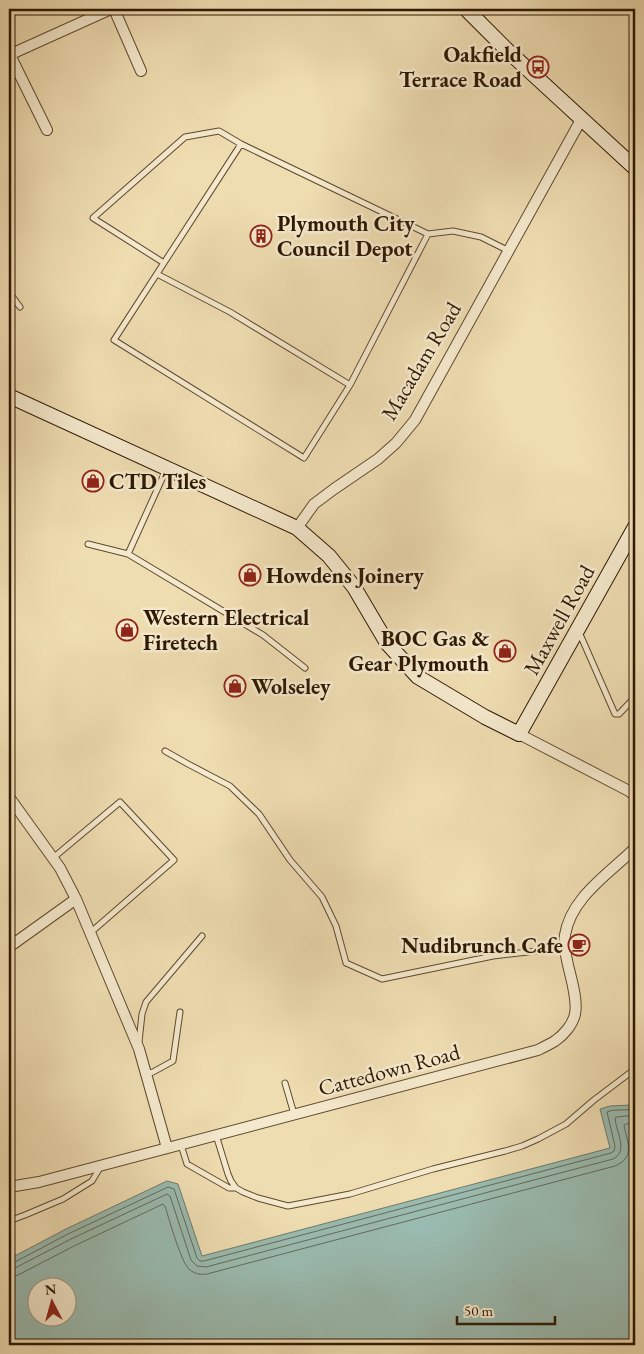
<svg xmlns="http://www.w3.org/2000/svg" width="644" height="1354" viewBox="0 0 644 1354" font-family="'EB Garamond',serif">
<rect width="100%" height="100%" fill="#efddb2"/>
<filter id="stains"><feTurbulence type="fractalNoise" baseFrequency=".004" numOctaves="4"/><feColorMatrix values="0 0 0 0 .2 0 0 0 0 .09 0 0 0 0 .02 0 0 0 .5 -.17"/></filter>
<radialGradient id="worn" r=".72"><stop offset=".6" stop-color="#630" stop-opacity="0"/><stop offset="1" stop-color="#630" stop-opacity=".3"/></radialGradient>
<!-- water -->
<path fill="#9abbb0" stroke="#6f7a6a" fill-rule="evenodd" d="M635,1102v243h-626v-86l57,-30 101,-48 11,3 24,72 408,-108 -10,-39 10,-3 21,-1zM38,1286h30v30h-30z"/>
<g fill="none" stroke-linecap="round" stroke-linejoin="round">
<!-- shore -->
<path stroke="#646a59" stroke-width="1" d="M9,1263h4l55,-29 100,-47 6,2 23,69 3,3h4l407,-108 3,-2 1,-5 -8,-34c8,-4 19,0 28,-4
M9,1270l6,-2 56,-29 96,-45 3,2 21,64 6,6 9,1 407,-108c16,-8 3,-27 2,-41l2,-1 18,-2
M9,1277l9,-2 56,-29 89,-42 2,2c4,13 16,56 24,63 5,5 12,6 18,5l408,-108c21,-9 12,-24 9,-41l2,-1 9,-1"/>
<!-- lane casing -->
<g stroke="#5e492e" stroke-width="7">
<path id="lane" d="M241,144l-127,196 190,118 46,-73 78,-151
M164,263l-71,-45 92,-81 34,-6 22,13 187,90 25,-3 28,6 28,14
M157,274l73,38 120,73
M9,292l11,15
M166,470l-38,84 135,81 42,33
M88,544l40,10
M579,632l36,82h4l16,-17
M165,751l23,13 42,22 29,28 31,46 32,37 14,29 10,37 36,16 111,-23 71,-8
M53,858l67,-56 54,58 -84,73
M139,1042l3,-28 4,-12 56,-66
M146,1074l7,-2 20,-11 7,-49
M285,1083l9,31
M216,1135l12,39 3,7 5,7 7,4 15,6 30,8 62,-12 83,-25 72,-18 17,-5 16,-7 28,-15 28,-24 41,-31
M181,1145l6,19 42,24h7
M9,1221l16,-6 38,-16 29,-18 9,-15"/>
</g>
<!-- street casing -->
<g stroke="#5e492e" stroke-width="12">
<path id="street" d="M114,9l27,62
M9,55l102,-46
M10,55l37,75
M297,528l17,-24 20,-15 44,-30 18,-16 19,-23 167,-302
M519,734l110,57 6,5
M9,797l51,71 16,31 63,150 28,99
M9,947l67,-48
M9,1187l30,-5 499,-132c6,-3 12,-6 17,-9 9,-6 18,-17 20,-27 3,-14 -4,-36 -7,-49 -2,-10 -5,-20 -3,-30 6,-38 45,-62 70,-87"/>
</g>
<!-- secondary casing -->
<g stroke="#2e1802" stroke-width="16">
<path id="secondary" d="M466,9l44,44 125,115
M9,396l288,132 32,28 25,31 33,56 31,34 67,40 34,17 116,-207"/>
</g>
<!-- lane -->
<use href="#lane" stroke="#f5e9cd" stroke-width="5"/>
<!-- street -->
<use href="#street" stroke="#f5e9cd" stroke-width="10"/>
<!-- secondary -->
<use href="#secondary" stroke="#f5e9cd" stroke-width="14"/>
</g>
<!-- icons -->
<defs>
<g id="bus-ring" transform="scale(1.125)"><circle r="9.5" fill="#f5e9cd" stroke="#8f2418" stroke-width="1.5"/><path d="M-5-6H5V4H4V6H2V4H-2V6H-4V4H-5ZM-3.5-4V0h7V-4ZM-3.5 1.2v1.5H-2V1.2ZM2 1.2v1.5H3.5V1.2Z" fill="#8f2418"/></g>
<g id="building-ring" transform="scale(1.125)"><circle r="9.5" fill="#f5e9cd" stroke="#8f2418" stroke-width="1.5"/><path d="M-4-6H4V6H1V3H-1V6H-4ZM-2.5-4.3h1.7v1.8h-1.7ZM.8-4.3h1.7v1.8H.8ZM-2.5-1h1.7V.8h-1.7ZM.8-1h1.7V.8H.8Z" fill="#8f2418"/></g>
<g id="shop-ring" transform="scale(1.125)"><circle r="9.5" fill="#f5e9cd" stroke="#8f2418" stroke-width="1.5"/><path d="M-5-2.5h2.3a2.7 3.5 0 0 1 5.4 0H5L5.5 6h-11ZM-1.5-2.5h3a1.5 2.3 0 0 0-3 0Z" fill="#8f2418"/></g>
<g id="cafe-ring" transform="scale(1.125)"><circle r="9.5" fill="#f5e9cd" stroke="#8f2418" stroke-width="1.5"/><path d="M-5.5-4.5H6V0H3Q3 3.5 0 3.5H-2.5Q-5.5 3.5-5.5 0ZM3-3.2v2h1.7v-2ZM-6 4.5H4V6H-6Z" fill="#8f2418"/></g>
</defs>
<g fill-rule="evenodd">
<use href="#bus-ring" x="538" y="67"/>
<use href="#building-ring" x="261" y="236"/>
<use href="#shop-ring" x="93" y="481"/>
<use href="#shop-ring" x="250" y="575"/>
<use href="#shop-ring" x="127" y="630"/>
<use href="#shop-ring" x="505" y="651"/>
<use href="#shop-ring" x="235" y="686"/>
<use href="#cafe-ring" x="579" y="945"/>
</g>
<g text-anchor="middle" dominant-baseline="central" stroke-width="5" stroke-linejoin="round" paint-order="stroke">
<!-- poi labels -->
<g font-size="22" font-weight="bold" fill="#2e1802" stroke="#f5e9cd" text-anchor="start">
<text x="522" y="54" text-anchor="end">Oakfield<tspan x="522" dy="25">Terrace Road</tspan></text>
<text x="277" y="223">Plymouth City<tspan x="277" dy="25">Council Depot</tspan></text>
<text x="109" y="481">CTD Tiles</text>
<text x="266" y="575">Howdens Joinery</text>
<text x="143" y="617">Western Electrical<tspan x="143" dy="25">Firetech</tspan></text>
<text x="489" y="638" text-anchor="end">BOC Gas &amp;<tspan x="489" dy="25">Gear Plymouth</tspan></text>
<text x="251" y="686">Wolseley</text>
<text x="563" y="945" text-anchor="end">Nudibrunch Cafe</text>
</g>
<!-- street labels -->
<g font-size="22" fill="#2e1802" stroke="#f5e9cd">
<text transform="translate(421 361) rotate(-59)">Macadam Road</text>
<text transform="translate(559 620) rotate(-61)">Maxwell Road</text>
<text transform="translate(389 1070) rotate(-15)">Cattedown Road</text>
</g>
</g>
<!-- margin -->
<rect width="644" height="1354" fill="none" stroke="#efddb2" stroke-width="30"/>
<rect x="10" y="10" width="624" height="1334" fill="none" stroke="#2e1802" stroke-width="2.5"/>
<rect x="15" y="15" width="614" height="1324" fill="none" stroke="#2e1802"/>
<!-- north arrow -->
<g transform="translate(52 1302) rotate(354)"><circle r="24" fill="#f5e9cd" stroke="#a5957c"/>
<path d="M0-4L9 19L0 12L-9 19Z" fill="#8f2418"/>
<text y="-8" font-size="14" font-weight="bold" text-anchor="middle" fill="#2e1802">N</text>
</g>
<!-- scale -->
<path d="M457 1316v8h98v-8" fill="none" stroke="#2e1802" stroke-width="2.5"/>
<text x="464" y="1316" font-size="15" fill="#2e1802" stroke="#f5e9cd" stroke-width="4" paint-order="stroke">50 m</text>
<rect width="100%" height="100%" filter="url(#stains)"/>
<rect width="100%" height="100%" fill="url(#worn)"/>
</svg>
